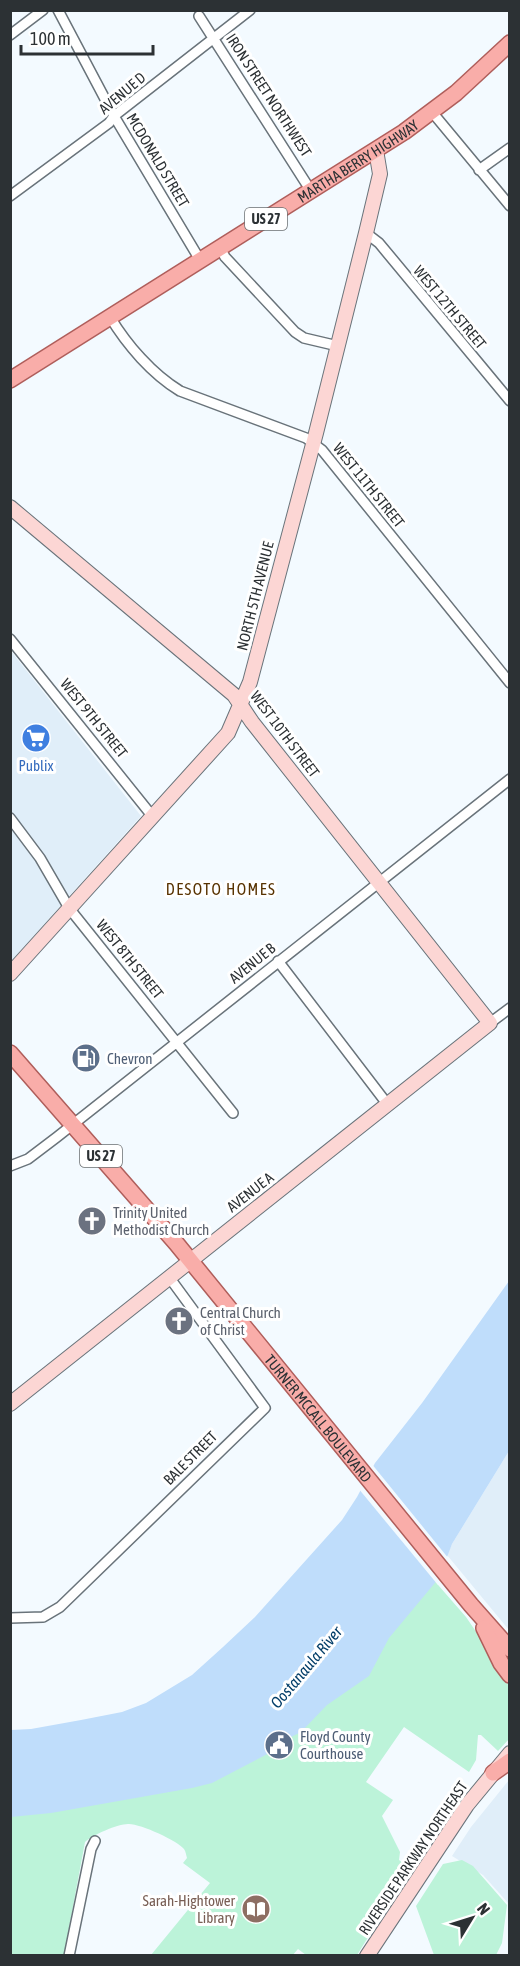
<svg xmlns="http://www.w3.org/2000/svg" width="520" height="1966" viewBox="0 0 520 1966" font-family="'Asap Condensed',sans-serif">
<rect width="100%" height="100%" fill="#f3faff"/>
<!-- built -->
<path fill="#e0eef9" d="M11,651l130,165 -130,145z
M509,1451v179l-62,-75 5,-11z
M509,1780v124l-26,-29 -31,-19 19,-29z"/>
<!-- green -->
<path fill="#bcf3d9" d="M405,1547l61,70 43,63v59l-11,12 -17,-16h-3l-2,25 -7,12 -65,-45 -38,55 27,18 -11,16 18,36 -1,8 12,9 -54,86h-51l-8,-6 -6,7 -141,-1 59,-72 -27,-20 4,-5c-1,-3 -1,-6 -3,-9 -6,-8 -45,-26 -56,-25 -10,0 -36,11 -43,18l-21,113 -53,1v-178l243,-52z
M462,1860l11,6 34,39 -5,38 -6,12h-62l-18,-49 27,-42z"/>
<!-- water -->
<path fill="#bfddfb" d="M509,1281v170l-57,93 -13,34 -50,60 -20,38 -42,29 -26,27 -16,8 -10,10 -63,33 -20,5 -141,25 -40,4v-87l20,-1 50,-9 41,-8 24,-9 46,-28 31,-28 32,-30 87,-97 15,-23 18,-34 47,-60z"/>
<!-- pier -->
<path fill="#f3faff" d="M371,1463l78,96 -7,21 -4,5 -80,-97z"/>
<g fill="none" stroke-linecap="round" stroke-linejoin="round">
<!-- street casing -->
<g stroke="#69737a" stroke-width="12">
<path id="street" d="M58,10l56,106 86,144
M199,16l112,175
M10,35l33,-25
M432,112l78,94
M479,170l31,-22
M10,196l99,-73 5,-7 136,-106
M366,233l13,10 131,158
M220,248l5,9 70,75 9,6 34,8
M110,317c17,28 42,57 70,74l126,47 16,12 188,233
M10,639l143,178
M10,818l30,40 29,50 164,205
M278,961l110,144
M490,1023l20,-15
M10,1166l18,-7 29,-22 453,-358
M10,1618l33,-1 17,-10 205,-199 -96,-131
M69,1956l22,-107 4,-8"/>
</g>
<!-- secondary casing -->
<g stroke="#69737a" stroke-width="16">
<path id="secondary" d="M10,507l224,188 18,27 238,301 -480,381
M10,974l218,-241 22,-51 66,-249 50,-200 14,-59 -4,-24
M367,1956l100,-151 43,-52"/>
</g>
<!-- primary casing -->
<g stroke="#af5e5b" stroke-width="18">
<g id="primary">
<path id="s1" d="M10,380l394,-248 52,-39 54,-50"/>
<path id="s2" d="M10,1053l166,190 295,362 39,44"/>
<path d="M484,1628l17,35 9,12"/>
<path d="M493,1773l17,-12"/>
</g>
</g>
<!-- street -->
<use href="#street" stroke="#fff" stroke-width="9"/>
<!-- secondary -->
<use href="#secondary" stroke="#fcd6d4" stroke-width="14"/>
<!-- primary -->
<use href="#primary" stroke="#f9ada9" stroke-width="15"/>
</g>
<!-- icons -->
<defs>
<g id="supermarket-disc" transform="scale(1.5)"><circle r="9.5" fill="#3f7fe0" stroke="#fff"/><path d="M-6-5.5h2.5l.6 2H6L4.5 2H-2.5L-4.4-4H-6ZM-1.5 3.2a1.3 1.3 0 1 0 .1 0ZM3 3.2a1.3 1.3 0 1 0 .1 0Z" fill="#fff"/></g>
<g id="fuel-disc" transform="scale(1.5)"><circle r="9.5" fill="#5c6f8a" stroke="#fff"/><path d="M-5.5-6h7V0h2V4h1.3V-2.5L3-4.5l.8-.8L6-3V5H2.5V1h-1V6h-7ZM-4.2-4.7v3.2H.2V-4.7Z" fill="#fff"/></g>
<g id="church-disc" transform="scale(1.5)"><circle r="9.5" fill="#6b7280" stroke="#fff"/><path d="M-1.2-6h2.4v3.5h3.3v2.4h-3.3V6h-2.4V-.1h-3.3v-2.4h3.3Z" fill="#fff"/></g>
<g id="civic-disc" transform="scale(1.5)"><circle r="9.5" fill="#5c6f8a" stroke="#fff"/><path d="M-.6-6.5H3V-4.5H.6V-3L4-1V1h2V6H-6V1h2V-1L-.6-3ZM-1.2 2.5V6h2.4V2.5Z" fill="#fff"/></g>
<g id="library-disc" transform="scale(1.5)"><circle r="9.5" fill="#8d6e63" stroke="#fff"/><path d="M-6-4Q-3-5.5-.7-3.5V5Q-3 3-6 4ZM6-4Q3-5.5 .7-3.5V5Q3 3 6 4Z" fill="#fff"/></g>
</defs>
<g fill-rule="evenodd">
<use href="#supermarket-disc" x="36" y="738"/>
<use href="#fuel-disc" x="86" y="1058"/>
<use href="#church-disc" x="92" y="1221"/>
<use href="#church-disc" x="179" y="1321"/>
<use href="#civic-disc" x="279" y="1745"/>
<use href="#library-disc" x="256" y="1909"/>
</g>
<g text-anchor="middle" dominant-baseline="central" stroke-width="6" stroke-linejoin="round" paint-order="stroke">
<!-- shield labels -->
<g fill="#fff" stroke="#6b6f71" stroke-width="1.5">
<rect x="245" y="208" width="42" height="22" rx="4.5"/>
<rect x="80" y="1145" width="42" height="22" rx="4.5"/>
</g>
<g font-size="14" font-weight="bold" fill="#2c3134">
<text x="266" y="219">US 27</text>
<text x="101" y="1156">US 27</text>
</g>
<!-- street labels -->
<g font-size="15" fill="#2c3134" stroke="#fff">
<text transform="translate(122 93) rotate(-40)">AVENUE D</text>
<text transform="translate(269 95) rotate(57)">IRON STREET NORTHWEST</text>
<text transform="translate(158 160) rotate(59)">MCDONALD STREET</text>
<text stroke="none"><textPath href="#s1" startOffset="411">MARTHA BERRY HIGHWAY</textPath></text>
<text transform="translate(450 307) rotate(50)">WEST 12TH STREET</text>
<text transform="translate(369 485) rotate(51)">WEST 11TH STREET</text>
<text transform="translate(255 596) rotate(-76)">NORTH 5TH AVENUE</text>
<text transform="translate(94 718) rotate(51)">WEST 9TH STREET</text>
<text transform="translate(285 734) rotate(53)">WEST 10TH STREET</text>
<text transform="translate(130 959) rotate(51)">WEST 8TH STREET</text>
<text transform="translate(252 963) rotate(-39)">AVENUE B</text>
<text transform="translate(250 1192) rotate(-38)">AVENUE A</text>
<text stroke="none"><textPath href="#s2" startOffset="478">TURNER MCCALL BOULEVARD</textPath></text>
<text transform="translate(190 1458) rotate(-45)">BALE STREET</text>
<text transform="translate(413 1858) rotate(-56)">RIVERSIDE PARKWAY NORTHEAST</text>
</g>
<!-- shop labels -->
<g font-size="15" fill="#366cbe" stroke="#fff">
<text x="36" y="765">Publix</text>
</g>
<!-- service labels -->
<g font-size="15" fill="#4e5e75" stroke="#fff" text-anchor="start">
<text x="107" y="1058">Chevron</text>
<text x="300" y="1736">Floyd County<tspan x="300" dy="17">Courthouse</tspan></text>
</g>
<!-- worship labels -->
<g font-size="15" fill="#5b616d" stroke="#fff" text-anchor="start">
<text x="113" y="1212">Trinity United<tspan x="113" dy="17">Methodist Church</tspan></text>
<text x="200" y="1312">Central Church<tspan x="200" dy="17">of Christ</tspan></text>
</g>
<!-- education labels -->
<g font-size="15" fill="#785e54" stroke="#fff" text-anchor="end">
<text x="235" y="1900">Sarah-Hightower<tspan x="235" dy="17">Library</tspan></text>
</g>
<!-- neighbourhood labels -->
<g font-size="16" letter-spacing="1.5" fill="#583200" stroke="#fff">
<text x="221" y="889">DESOTO HOMES</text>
</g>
<!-- water labels -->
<g font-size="16" font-style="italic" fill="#033e69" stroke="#fff">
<text transform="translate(306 1667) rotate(-50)">Oostanaula River</text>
</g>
</g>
<!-- border -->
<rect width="520" height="1966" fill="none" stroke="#2c3134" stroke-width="24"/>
<!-- north arrow -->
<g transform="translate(472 1918) rotate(52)" stroke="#ffffff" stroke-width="4.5" paint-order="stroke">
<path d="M0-4.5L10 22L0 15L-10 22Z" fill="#2c3134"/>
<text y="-9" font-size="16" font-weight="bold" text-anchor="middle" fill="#2c3134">N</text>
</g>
<!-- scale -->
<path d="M21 45v9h132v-9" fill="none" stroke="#2c3134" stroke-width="3"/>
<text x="30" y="45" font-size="18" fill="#2c3134" stroke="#ffffff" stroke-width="4.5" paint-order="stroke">100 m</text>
</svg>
